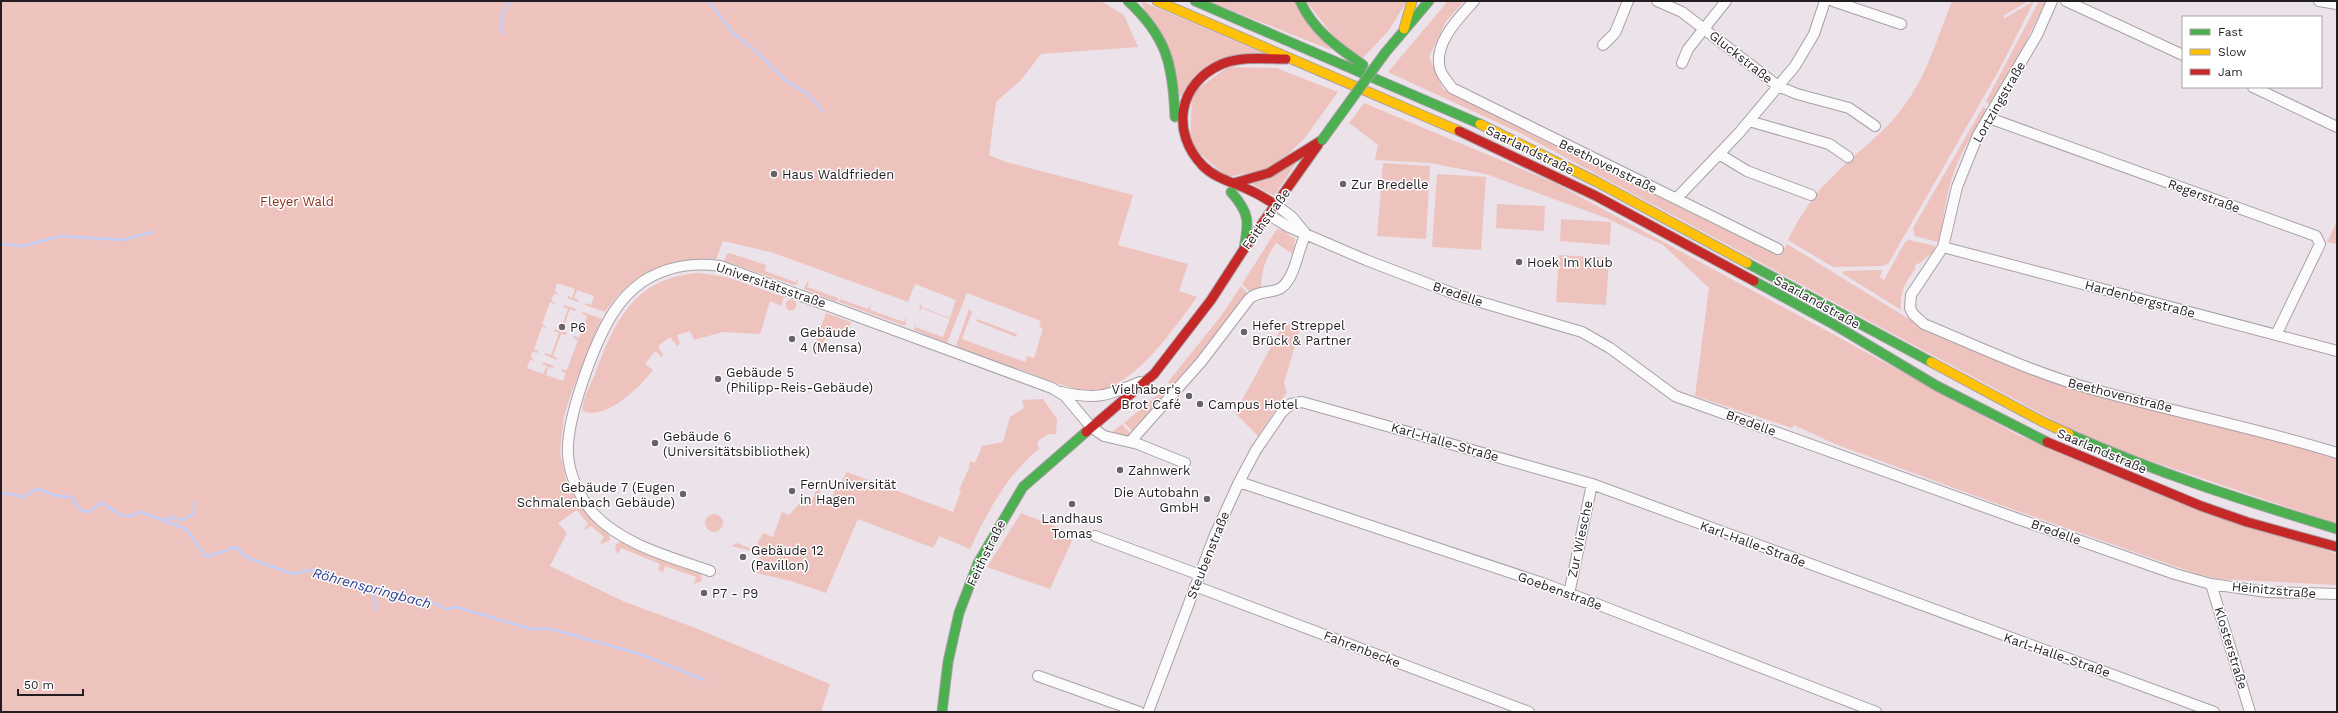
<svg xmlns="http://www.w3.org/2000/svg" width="2338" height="713" viewBox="0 0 2338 713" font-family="'Work Sans',sans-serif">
<rect width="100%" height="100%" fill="#ece2ea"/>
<!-- green -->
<path fill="#eec3be" d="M1,1h1100l23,14 14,32 -97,7 -20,26 -25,22 -7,53 17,7 127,33 -15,50 70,19 -9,27 18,6c-22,30 -58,84 -97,93 -19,4 -52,-10 -70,-17 -24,-8 -52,-15 -74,-27l13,-37 3,3 -10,27 63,23 2,-6 7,2 9,-29 -4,-2 2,-6 -74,-28 -20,50 -33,-13 1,-8v5l28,10 7,-18 -28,-11 -3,3 2,-8 1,4 28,11 6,-18 -41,-16 -7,18 -137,-50 -48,-11 -7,18c-50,-2 -82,12 -111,53l-20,-7 1,-2 5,2 3,-9 -17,-6 -3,8 5,2 -1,2 -11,-4 1,-2 4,2 3,-9 -18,-6 -2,8 4,4 -5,-1 -3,6 5,4 -6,-2 -8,22 5,4 -5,-1 -8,22 4,2v2l-6,-1 -1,5 4,4 -5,-1 -3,8 16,6 4,-8 -5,-2 1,-2 11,4 -1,2 -5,-1 -2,8 17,6 3,-8 -5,-2 1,-2 5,1 11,-30 -5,-2 1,-2 5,2 8,-22 -5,-2 1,-2 19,7 -30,72 -8,25 -4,36 7,32 19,29 23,21 1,6 -8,4 -2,-1 4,-6 -13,-11 -6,4 -1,-1 4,-5 -11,-14 -19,13 9,10 -17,33 75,36 68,25 137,57 -9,28h-820z
M1141,1l127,54 -23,-1 -65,43z
M1208,1h86l37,49z
M1306,1h101l-18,29 -26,28 -28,-20z
M1448,1h16l-19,22 -16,34 14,32 337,167 7,-12 122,75 138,59 239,64 51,16v66l-245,-83 -572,-308 -132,-61z
M1952,1h76l-25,15 2,2 29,-17 -35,69 -111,194 -6,2 -49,1 -45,-27c11,-23 26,-46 45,-64 23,-24 52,-43 71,-70 23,-31 34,-70 48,-105z
M2039,1h7l-34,69 -22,36 -4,-5z
M1228,67l48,1 62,24 -34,47 -30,29 -47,9 -37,-32 2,-52z
M1364,103l191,80 463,252 319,119v31l-118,-6 -22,-5 -216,-76 -146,-54 -41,-19 -2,3 -97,-32 14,-108 -46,-43 -57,-27 -120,-44 -56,-11 -55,-3 3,-15 -29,-22z
M1983,107l5,2c-14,22 -28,44 -36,69 -7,21 -9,43 -12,63l-3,1 -22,-6 -2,-8z
M1300,157l-26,39 -22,-12z
M1383,163l47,3 -4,73 -49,-3z
M1437,174l49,3 -5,73 -49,-3z
M1497,204l48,2 -1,25 -48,-3z
M1561,219l50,3 -1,23 -50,-4z
M2337,221v23l-10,-2z
M1277,229l5,1 13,9 -2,15 -17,-11c-11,17 -14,25 -15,45l-11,4 -8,-8z
M1909,240l26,6 -2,6 -14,12 -2,-1 -3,4 2,1c-10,12 -17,26 -15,42l-59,-37 2,-2 38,-1 -2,7 4,3 21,-38z
M729,253l37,12 -1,6 30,11 4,-4 -2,6 -3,1 -70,-24 2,-6z
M1559,255l50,3 -3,47 -50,-3z
M698,273l29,4 57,20 -3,9 -11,-5 -9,31 -3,2 -35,-2 -29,8 -4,-9 -13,4 3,8 -3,3 -7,-9 -12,9 5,9 -1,2 -7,-6 -10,13 8,6c-13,17 -47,51 -70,41 -2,-10 8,-27 12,-37 20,-53 39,-96 103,-101z
M809,281l-2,6 31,11 -1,4 -33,-13 3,-7z
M1241,286l7,8 -52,68 -22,25 -6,-5 53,-66z
M840,299l28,10 3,-4 -1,5 34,12 2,-5v8h-4l-63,-23z
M785.5 305a5.5 5.5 0 1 1 11 0a5.5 5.5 0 1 1-11 0Z
M563,305l13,4 -1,2 -5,-2 -8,22 5,2 -1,2 -5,-1 -8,22 4,2v2l-12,-5v-2l6,2 8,-22 -5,-2 1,-2 5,2 8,-22 -5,-2z
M826,313l25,9 -5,16 -18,-7 -9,24 -7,-3z
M977,319l40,15 -1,3 -40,-16z
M1284,323l16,5 -16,55 3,9 -29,44 -23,-23z
M1168,386l3,3 -39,42 -8,-8z
M1043,399l14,20 -1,15h-8l-11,8 2,7c-33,27 -51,62 -69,100l-31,-13 -6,12 -75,-29 -32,74 -35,-12 -35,-8 4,-20 -29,-7 6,-3 17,7 9,-17 10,4 9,-25 7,3 10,-11 3,-7 10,4 8,-20 3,1 -6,18 12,5 7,-18 3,-1 8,-14 106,40 8,-21 -2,-1 11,-24 -1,-1 1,-4 5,2 7,-17 21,-4 7,-25 14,-9 -2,-8z
M1122,424l8,9 -4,4 -15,-4z
M1021,513l54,21 -25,55 -63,-22z
M705 523a9 9 0 1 1 18 0a9 9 0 1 1-18 0Z
M622,541l79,32 1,6 -2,3 -6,2 2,-7 -31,-11 -2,6 -5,-2 2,-6 -39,-16 -3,6 -3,-4 1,-6z"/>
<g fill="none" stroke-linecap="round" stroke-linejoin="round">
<!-- stream -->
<path stroke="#c3cef7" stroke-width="2.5" d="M709,1l22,30 29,24 26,26 22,13 15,17
M502,33c-3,-12 1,-21 8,-32
M1,244l22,2 38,-10 62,4 30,-8
M1,494l5,-1 18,4c18,-13 13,-7 31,-2 5,2 11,1 16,2l9,13 8,2 13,-9c18,8 18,19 40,9l45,17 20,28 30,-10 10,10 47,17 18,-4 56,17 21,3 19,9h19l19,10 12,-2 74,22h20l89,25 64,26
M165,519l6,-2c10,6 15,2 24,-5l-1,-10
M367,587l7,10 3,13"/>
<!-- street casing -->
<g stroke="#a7a1a6" stroke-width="12">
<path id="street" d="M1474,1c-15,17 -41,42 -34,68 2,7 8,13 12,19l326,161
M1657,1l25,11 96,74 19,8 52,14 26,18
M1833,1l68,23
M2052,1l-15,34 -59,100 -21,52 -14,60 -32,48 -1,13 3,6 11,10c53,22 106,47 161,63 83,24 169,40 252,66
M2066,1l117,54
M2319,1l18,3
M1603,45l12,-12 13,-32
M1682,63l6,-14 38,-48
M2253,87l84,40
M1989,118l327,118 4,8 -44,91
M1749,121l80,23 19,13
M1719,154l28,17 64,24
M1676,199l63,-66 56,-67 19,-32 11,-33
M1276,205l16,12 13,16
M1269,215l20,12 77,33 94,36 122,36 28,16 65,48 346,124 154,54 36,10 56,8 70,2
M1943,247l394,104
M1061,392c36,8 45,4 79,-10
M1130,442l71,-80 48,-63c9,-9 22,-5 32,-11 15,-11 16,-38 25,-54
M1239,482l306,102 331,128
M1095,536l105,39
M710,571c-39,-14 -87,-26 -116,-57 -14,-16 -25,-39 -26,-60 -2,-35 26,-111 45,-141 7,-11 18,-23 29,-31 23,-15 51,-20 78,-16l332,122 13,8 26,31 13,9 34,8 47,19
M2211,584l39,128
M1195,586l334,126
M1569,594l23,-110
M1038,676l101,36
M1148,712l66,-175 25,-55 17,-32 26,-38 9,-8 11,-2 290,82 622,228"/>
</g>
<!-- fast casing -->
<g stroke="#a7a1a6" stroke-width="11">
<path id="fast" d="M1128,1c39,36 45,64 47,116
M1195,1l285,123
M1300,1c13,29 37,46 63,64
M1385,53l44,-52
M1231,192c19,21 18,30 13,57
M1747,263l184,99
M1754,281l79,43 104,62 110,56
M2069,434c88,39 176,67 268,95
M942,712l6,-50 11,-49 19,-50 45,-76 63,-55"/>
</g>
<!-- slow casing -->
<g stroke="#a7a1a6" stroke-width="11">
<path id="slow" d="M1157,1l302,130
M1404,29l8,-28
M1480,124l117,58 150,81
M1931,362l112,60 26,12"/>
</g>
<!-- jam casing -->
<g stroke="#a7a1a6" stroke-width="11">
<path id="jam" d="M1459,131l137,65 158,85
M1234,183l35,-10 53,-33
M1276,205c-10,-6 -19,-12 -29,-16 -15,-7 -32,-11 -44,-23 -33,-34 -25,-83 19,-102 20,-8 43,-5 64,-5
M1086,432l68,-58 57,-74 33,-51 74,-104
M2047,442l154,64 46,16 90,25"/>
</g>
<!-- street -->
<use href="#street" stroke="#fcfbfc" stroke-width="10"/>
<!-- fast -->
<use href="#fast" stroke="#4caf50" stroke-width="9"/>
<!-- slow -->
<use href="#slow" stroke="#ffc107" stroke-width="9"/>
<!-- jam -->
<use href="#jam" stroke="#c62828" stroke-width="9"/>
<!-- fast-bridge casing -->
<g stroke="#a7a1a6" stroke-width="11" stroke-linecap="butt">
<path id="fast-bridge" d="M1322,140l63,-87"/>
</g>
<!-- fast-bridge -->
<use href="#fast-bridge" stroke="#4caf50" stroke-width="9"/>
</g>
<!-- markers -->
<g fill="#696268" stroke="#fff" stroke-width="1.5">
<circle cx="774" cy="174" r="4"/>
<circle cx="1343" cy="184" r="4"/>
<circle cx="1519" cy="262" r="4"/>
<circle cx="562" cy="327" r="4"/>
<circle cx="1244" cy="332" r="4"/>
<circle cx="792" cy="339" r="4"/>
<circle cx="718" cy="379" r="4"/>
<circle cx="1189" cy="396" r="4"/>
<circle cx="1200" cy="404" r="4"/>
<circle cx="655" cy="443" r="4"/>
<circle cx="1120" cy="470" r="4"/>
<circle cx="792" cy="491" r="4"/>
<circle cx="683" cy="494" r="4"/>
<circle cx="1207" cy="499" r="4"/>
<circle cx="1072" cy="504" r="4"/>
<circle cx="743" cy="557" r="4"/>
<circle cx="704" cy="593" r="4"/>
</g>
<g text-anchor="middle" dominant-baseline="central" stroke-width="3" stroke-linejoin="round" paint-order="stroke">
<!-- street labels -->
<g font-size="13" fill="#231d22" stroke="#fff">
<text transform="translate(1741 57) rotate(38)">Gluckstraße</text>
<text transform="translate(1999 102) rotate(-60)">Lortzingstraße</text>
<text transform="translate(1530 150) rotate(26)">Saarlandstraße</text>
<text transform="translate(1608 166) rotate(26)">Beethovenstraße</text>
<text transform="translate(2204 196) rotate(20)">Regerstraße</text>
<text transform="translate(1266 219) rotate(-54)">Feithstraße</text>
<text transform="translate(771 285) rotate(19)">Universitätsstraße</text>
<text transform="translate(1458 294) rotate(19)">Bredelle</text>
<text transform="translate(2140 299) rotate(15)">Hardenbergstraße</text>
<text transform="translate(1817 302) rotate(29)">Saarlandstraße</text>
<text transform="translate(2120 395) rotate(14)">Beethovenstraße</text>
<text transform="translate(1751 423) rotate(20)">Bredelle</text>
<text transform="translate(1445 442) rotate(16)">Karl-Halle-Straße</text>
<text transform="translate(2102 451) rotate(23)">Saarlandstraße</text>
<text transform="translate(2056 532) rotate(20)">Bredelle</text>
<text transform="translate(1580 539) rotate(-78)">Zur Wiesche</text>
<text transform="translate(1753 544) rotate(20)">Karl-Halle-Straße</text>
<text transform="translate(986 553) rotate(-64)">Feithstraße</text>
<text transform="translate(1208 555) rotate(-68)">Steubenstraße</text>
<text transform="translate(2274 590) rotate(5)">Heinitzstraße</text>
<text transform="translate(1560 591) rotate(20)">Goebenstraße</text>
<text transform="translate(2231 648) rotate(73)">Klosterstraße</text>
<text transform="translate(1362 649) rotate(21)">Fahrenbecke</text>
<text transform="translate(2057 655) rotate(19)">Karl-Halle-Straße</text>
</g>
<!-- poi labels -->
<g font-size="13" fill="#231d22" stroke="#fff" text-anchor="start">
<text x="782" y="174">Haus Waldfrieden</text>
<text x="1351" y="184">Zur Bredelle</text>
<text x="1527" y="262">Hoek Im Klub</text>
<text x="1252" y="325">Hefer Streppel<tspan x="1252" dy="15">Brück &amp; Partner</tspan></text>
<text x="570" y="327">P6</text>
<text x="800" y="332">Gebäude<tspan x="800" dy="15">4 (Mensa)</tspan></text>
<text x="726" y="372">Gebäude 5<tspan x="726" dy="15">(Philipp-Reis-Gebäude)</tspan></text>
<text x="1181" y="389" text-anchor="end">Vielhaber's<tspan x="1181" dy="15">Brot Café</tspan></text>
<text x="1208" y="404">Campus Hotel</text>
<text x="663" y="436">Gebäude 6<tspan x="663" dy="15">(Universitätsbibliothek)</tspan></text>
<text x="1128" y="470">Zahnwerk</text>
<text x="800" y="484">FernUniversität<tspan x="800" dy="15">in Hagen</tspan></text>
<text x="675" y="487" text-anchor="end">Gebäude 7 (Eugen<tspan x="675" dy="15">Schmalenbach Gebäude)</tspan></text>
<text x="1199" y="492" text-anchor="end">Die Autobahn<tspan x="1199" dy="15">GmbH</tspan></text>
<text x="1072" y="518" text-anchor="middle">Landhaus<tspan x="1072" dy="15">Tomas</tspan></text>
<text x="751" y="550">Gebäude 12<tspan x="751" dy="15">(Pavillon)</tspan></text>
<text x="712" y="593">P7 - P9</text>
</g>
<!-- park labels -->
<g font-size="13" fill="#8d2e1a" stroke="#fff">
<text x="297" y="201">Fleyer Wald</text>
</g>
<!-- water labels -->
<g font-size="14" font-style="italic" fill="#2f4190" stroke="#fff">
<text transform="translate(372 588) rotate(15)">Röhrenspringbach</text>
</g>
</g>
<!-- border -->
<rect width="2338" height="713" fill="none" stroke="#231d22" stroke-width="4"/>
<!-- legend -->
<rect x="2182" y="16" width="140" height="72" fill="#ffffff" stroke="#a7a5a7"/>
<rect x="2190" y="29" width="20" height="6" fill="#4caf50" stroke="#a7a5a7"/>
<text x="2218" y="36" font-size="12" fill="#231d22">Fast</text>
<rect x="2190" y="49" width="20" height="6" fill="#ffc107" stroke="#a7a5a7"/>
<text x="2218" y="56" font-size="12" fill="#231d22">Slow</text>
<rect x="2190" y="69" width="20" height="6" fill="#c62828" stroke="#a7a5a7"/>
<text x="2218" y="76" font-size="12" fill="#231d22">Jam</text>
<!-- scale -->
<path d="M18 689v6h65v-6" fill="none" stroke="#231d22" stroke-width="2"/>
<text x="24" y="689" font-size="12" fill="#231d22" stroke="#ffffff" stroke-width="3" paint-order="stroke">50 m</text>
</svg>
